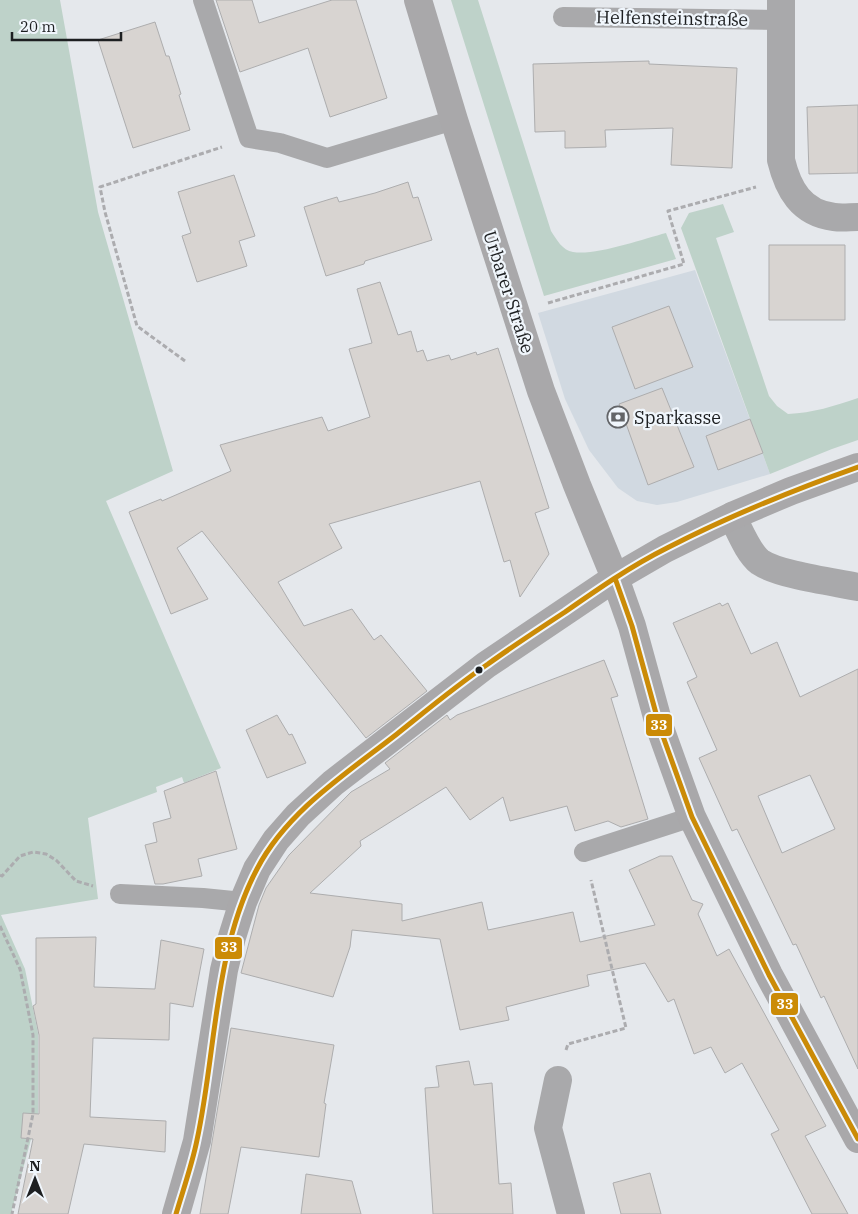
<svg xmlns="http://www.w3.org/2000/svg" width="858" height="1214" viewBox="0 0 858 1214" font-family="'IBM Plex Serif',serif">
<rect width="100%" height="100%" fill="#e5e8ec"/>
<!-- built -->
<path fill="#d1d9e1" d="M695,270l75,204 -93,28 -20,3 -20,-4 -19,-13 -29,-38 -24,-51 -27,-86z"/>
<!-- green -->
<path fill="#bed2c9" d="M0,0h60l38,212 75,259 -67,30 115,267 -37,15 -2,-6 -26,10 1,5 -69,26 10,81 -97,16 24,54 13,64v80l-27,101h-11z
M451,0h27l73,231c6,9 11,19 22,21 22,4 70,-13 93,-19l10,26 -132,37z
M723,204l11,28 -18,6 53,158 8,10 11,8c25,-1 46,-8 70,-16v42l-26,9 -62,25 -89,-246 8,-15z"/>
<!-- building -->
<path fill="#d8d4d1" stroke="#adadae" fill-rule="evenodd" d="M216,0h36l7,23 73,-23h24l31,98 -57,19 -22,-69 -68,24z
M155,22l11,34h3l12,38 -2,1 11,35 -57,18 -35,-108z
M649,61v3l88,4 -5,100 -61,-3 2,-37 -68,2 1,17 -41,1v-17l-30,1 -2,-68z
M858,105v68l-49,1 -2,-67z
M234,175l21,61 -16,5 8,25 -50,16 -15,-46 9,-3 -13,-41z
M408,182l5,16 5,-1 14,43 -67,21 -1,3 -38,12 -22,-69 33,-10 2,5 36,-9z
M769,245h76v75h-76z
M380,282l18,53 13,-4 6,21 6,-2 4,11 22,-6 2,5 25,-8 1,3 21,-7 51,160 -14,5 14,41 -29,43 -10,-37 -6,2 -24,-81 -151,43 13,24 -64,34 26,44 48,-17 22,31 7,-5 46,56 -61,47 -164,-207 -25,17 31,51 -37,15 -42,-102 32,-13 1,2 69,-30 -11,-26 102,-28 6,14 42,-14 -21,-68 23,-6 -15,-54z
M669,306l24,61 -58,22 -23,-62z
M662,388l32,79 -46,18 -29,-81z
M750,419l13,34 -45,17 -12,-34z
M720,603l2,3 6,-3 23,51 26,-12 23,55 58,-28v400l-34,-73 -3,2 -25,-54 -3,1 -56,-116 -5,2 -33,-73 18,-8 -30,-68 10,-5 -24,-54zM810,775l25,54 -53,24 -24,-57z
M604,660l14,36 -7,2 37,121 -27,8 -13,-6 -33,10 -8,-25 -57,15 -7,-24 -33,23 -24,-33 -86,54 1,5 -51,47 92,11v17l80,-19 6,28 85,-18 7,30 75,-17 -26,-55 31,-14h12l20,44 11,4 -5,10 19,42 12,-7 97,177 -21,10 43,78h-36l-41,-80 8,-4 -37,-67 -17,10 -14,-26 -17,7 -20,-55 -6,3 -23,-39 -58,12 2,11 -83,21 3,13 -49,10 -20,-91 -88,-9 -2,17 -17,50 -92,-24 18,-68 7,-17 23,-33 62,-63 39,-23 -5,-6 62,-48 3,5 7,-5z
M277,715l12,20 3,-1 14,29 -39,15 -21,-48z
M216,771l21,78 -39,10 4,17 -39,8h-8l-10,-39 12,-3 -4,-19 18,-5 -7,-27z
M96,937l-2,50 61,2 6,-49 43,9 -11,58 -23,-4 -1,37 -76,-2 -3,79 76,4 -1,31 -81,-8 -16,70h-50l15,-75 -12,-1 2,-25 16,1v-79l-6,-29 3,-2v-66z
M231,1028l103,17 -10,58 2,1 -7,53 -78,-10 -13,67h-28z
M469,1061l5,24 18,-2 7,101 12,-1 2,31h-80l-8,-126 14,-1 -3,-21z
M650,1173l11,41h-40l-8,-31z
M306,1174l46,7 9,33h-60z"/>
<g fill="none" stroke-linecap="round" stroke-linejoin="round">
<!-- path -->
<path stroke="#acacaf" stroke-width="3" stroke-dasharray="5 2.5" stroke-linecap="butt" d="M548,303l136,-39 -16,-53 88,-24
M185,361l-48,-35 -32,-114 -5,-25 122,-40
M0,875l2,1 18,-20 13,-4 13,2 10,6 20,21 17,5
M0,926l20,43 13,66v79l-21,100
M566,1050l2,-6 58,-16 -35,-148"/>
<!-- lane -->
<path stroke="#a9a9ab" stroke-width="20" d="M203,0l46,138 31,5 47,15 127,-38
M563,17l218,3
M584,852l108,-35
M120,894l83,4 40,4"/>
<!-- street -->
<path stroke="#a9a9ab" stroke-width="28" d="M781,0v160c7,29 20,53 53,57 8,1 16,0 24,0
M732,516c7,13 16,37 28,46 19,13 74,20 98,25
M558,1080l-10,48 23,86"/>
<!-- secondary -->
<path stroke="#a9a8aa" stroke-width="28" d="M418,0l36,120 87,271 36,94 38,93 17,48 28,102 32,89 77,158 89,164
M176,1214l21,-73 27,-171 8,-33 11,-35 14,-33 19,-29 22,-25 35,-32 153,-118 129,-87 50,-29 67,-33 59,-25 67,-24"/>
<!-- bus-1 casing -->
<g stroke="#f0f6fc" stroke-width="9">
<path id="bus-1" d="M615,578l17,48 28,102 32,89 77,158 89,164
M176,1214c7,-24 16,-49 21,-74 19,-87 17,-190 60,-271 30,-58 90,-96 140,-135 30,-24 60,-49 91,-70 25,-18 51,-35 77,-52 33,-23 66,-46 102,-64 62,-32 126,-58 191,-81"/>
</g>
<!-- bus-1 -->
<use href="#bus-1" stroke="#cb8b07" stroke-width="5"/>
</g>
<!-- icons -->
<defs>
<g id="bank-ring" transform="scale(1.125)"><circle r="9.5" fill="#f0f6fc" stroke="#636568" stroke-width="1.5"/><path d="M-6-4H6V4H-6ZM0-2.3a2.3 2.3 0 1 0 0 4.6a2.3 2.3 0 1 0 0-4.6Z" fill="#636568"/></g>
</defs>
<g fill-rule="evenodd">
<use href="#bank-ring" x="618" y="417"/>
</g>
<!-- markers -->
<circle fill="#1d1f21" stroke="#f0f6fc" stroke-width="2" cx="479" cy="670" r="4.5"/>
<g text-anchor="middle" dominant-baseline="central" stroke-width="4.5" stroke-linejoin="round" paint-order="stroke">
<!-- street labels -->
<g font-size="18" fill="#1d1f21" stroke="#f0f6fc">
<text transform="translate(672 18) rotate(1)">Helfensteinstraße</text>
<text transform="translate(509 292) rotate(72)">Urbarer Straße</text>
</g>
<!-- poi labels -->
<g font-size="18" fill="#1d1f21" stroke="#f0f6fc" text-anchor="start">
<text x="634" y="417">Sparkasse</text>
</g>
</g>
<g stroke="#f0f6fc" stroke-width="2">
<rect x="645" y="713" width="28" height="24" rx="5" fill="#cb8b07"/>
<rect x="214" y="936" width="29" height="24" rx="5" fill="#cb8b07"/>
<rect x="770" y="992" width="29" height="24" rx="5" fill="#cb8b07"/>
</g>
<g font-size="14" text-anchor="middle" font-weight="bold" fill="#fff">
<text x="659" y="730">33</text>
<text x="229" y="952">33</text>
<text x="785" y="1009">33</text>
</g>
<!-- north arrow -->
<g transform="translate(35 1179)" stroke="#f0f6fc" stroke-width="4" paint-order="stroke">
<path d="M0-4L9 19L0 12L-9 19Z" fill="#1d1f21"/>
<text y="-8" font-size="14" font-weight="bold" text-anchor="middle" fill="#1d1f21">N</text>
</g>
<!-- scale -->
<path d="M12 32v8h109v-8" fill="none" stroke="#1d1f21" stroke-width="2.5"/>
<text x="20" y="32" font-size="15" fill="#1d1f21" stroke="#f0f6fc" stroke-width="4" paint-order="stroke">20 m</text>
</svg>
